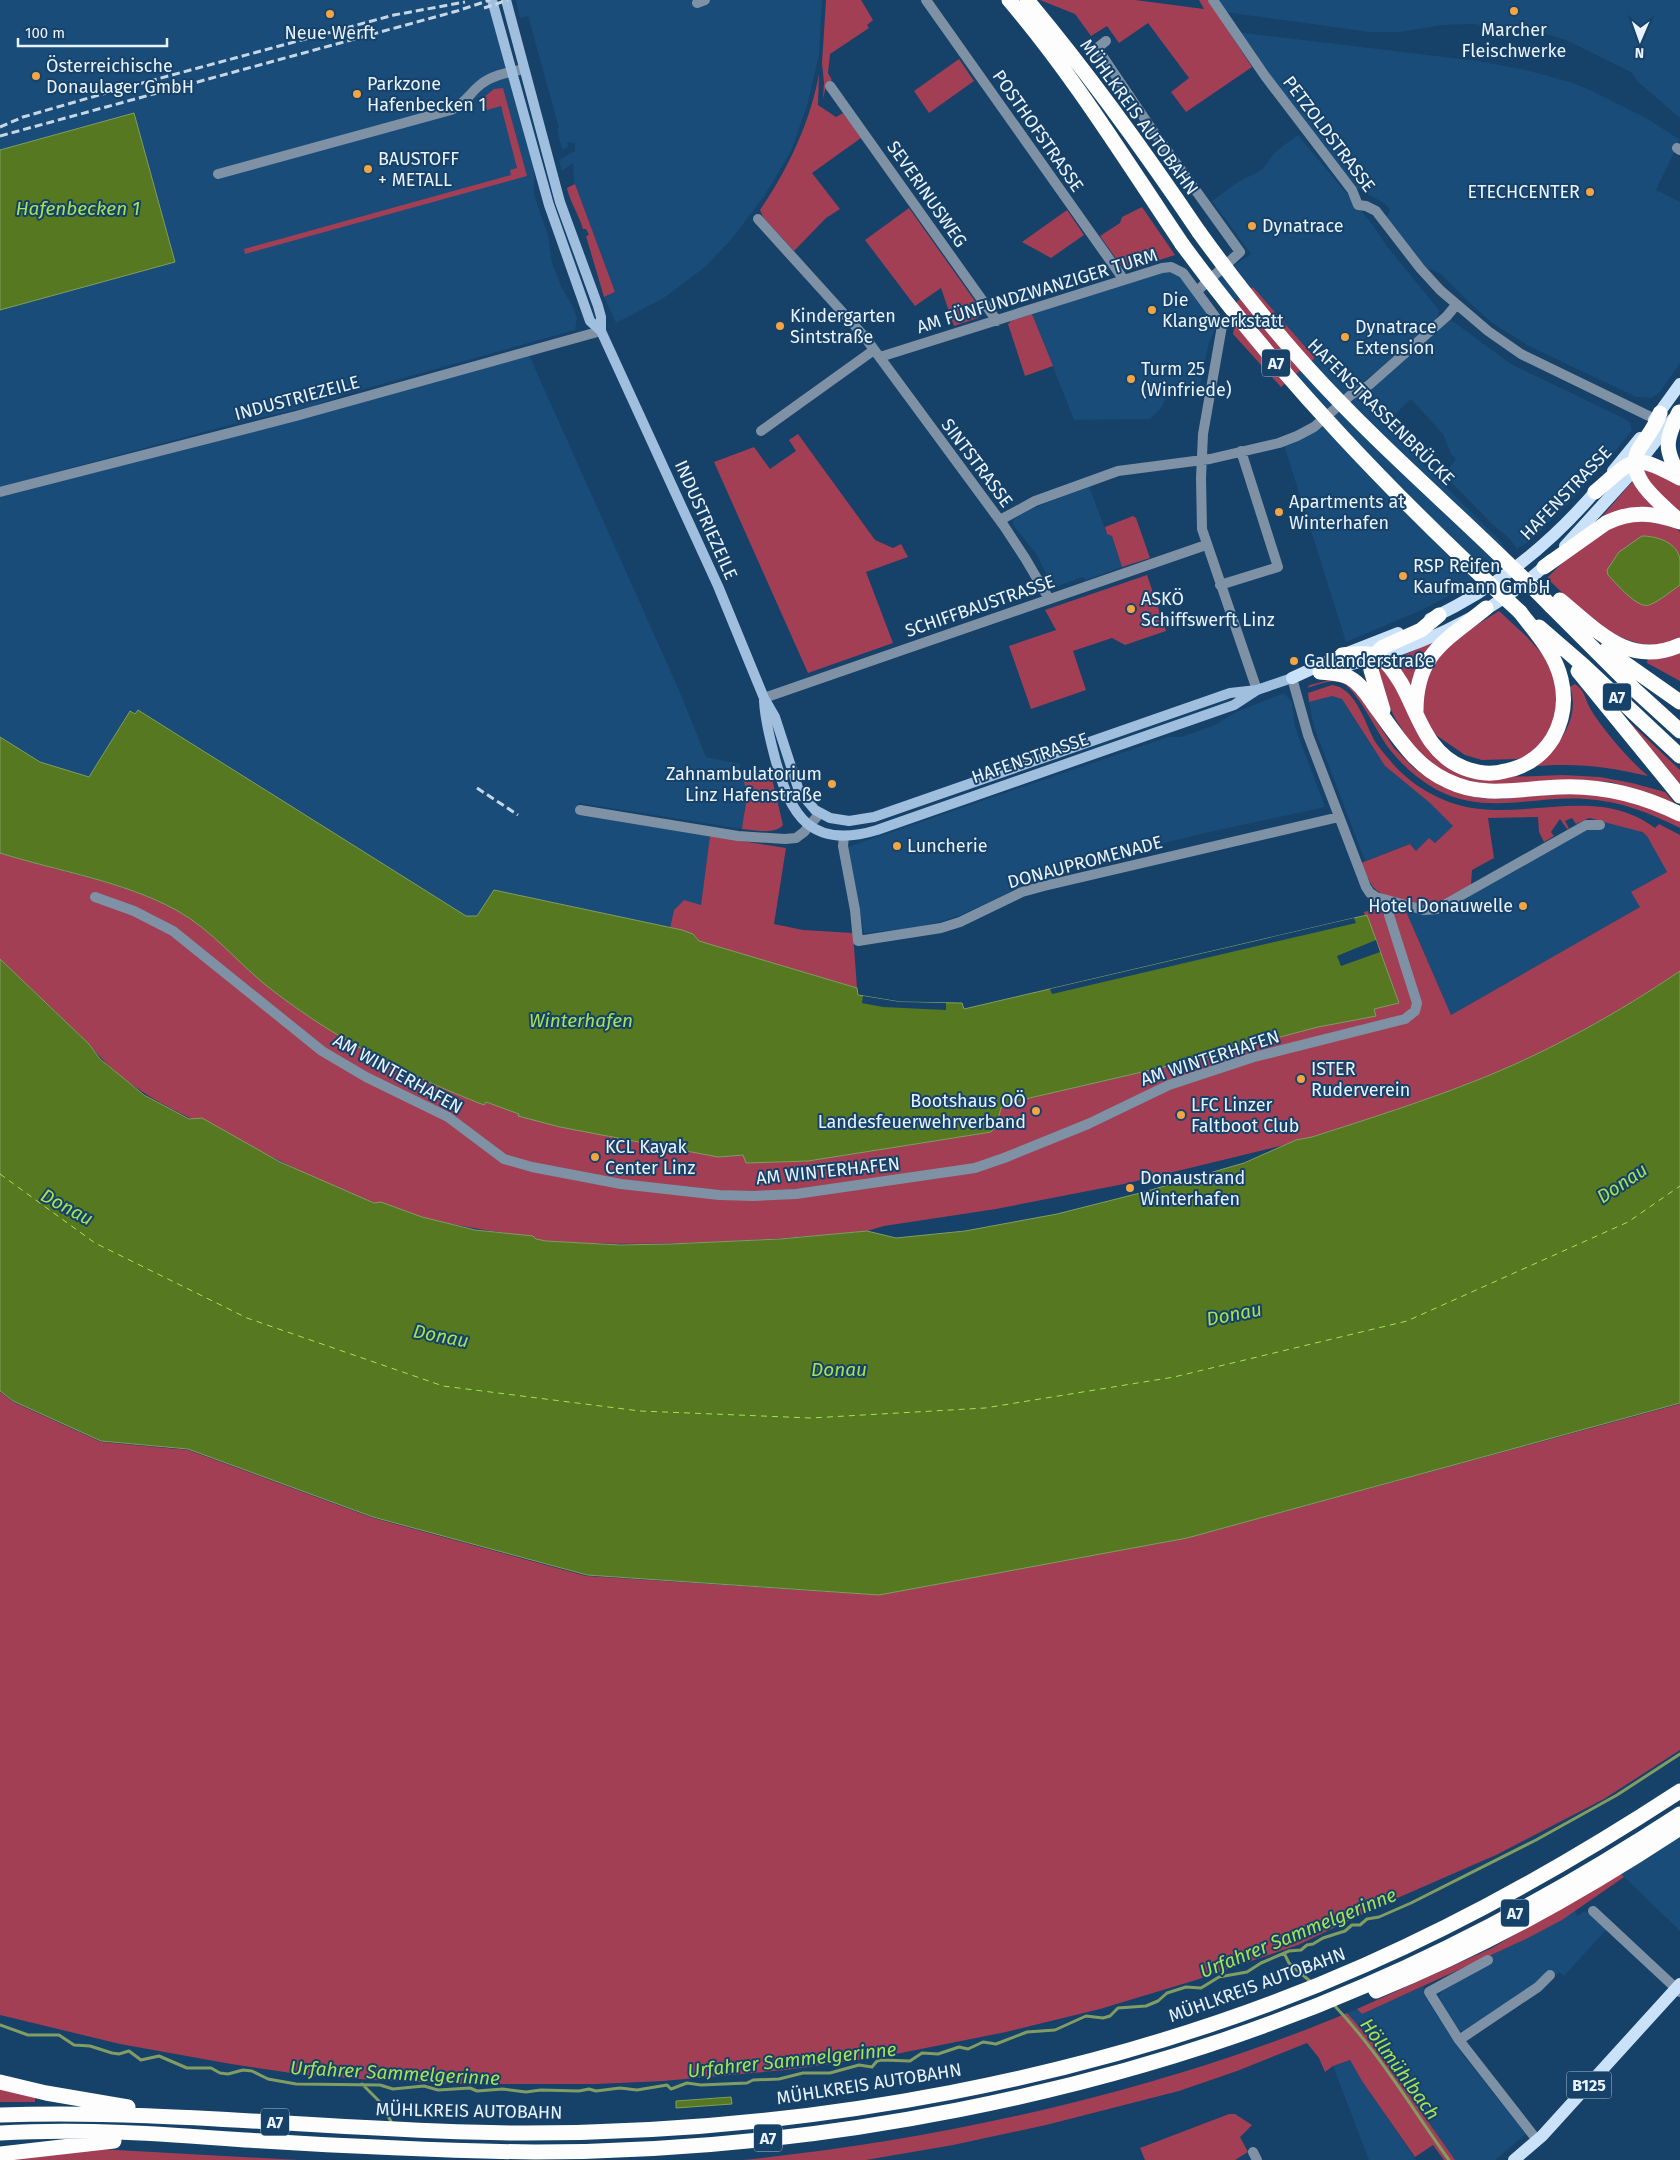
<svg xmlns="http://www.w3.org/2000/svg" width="1680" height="2160" viewBox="0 0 1680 2160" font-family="'Fira Sans',sans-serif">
<rect width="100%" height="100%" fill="#164168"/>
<!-- built -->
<path fill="#194c78" d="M0,0h489l45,169v26l14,40 4,28 9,23 11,19 5,13 -2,12 -229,64 -33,12 -72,16 -241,65v-177l175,-48 -41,-149 -134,37z
M516,0h181l11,2 3,-2h111l-3,55 -12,51 -16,45 -26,44 -35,46 -25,26 -41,31 -48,25 -12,-26 11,-5 -41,-109 -1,-20 -11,8 -3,-11 16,-9v-8l-8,-1 1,5 -6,2 -5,-20 2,-1 -31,-112 -8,2z
M1216,0h464v118l-42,-36 -7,-10 -65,-32 -30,-9 -64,-7 -29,1 -44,7h-29l-146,-20z
M1237,32l241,29 48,9 47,13 21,9 54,27 32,21 -24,50 24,12v161l-20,29 -9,6 -15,-1 -109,-52 -33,-21 -20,-17 -34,-34 -15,-6 -37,-47 -1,-3 3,-7 -6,-7 -26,-14z
M1298,135l75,90 13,20 53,65 -2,8 -45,40 -74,62 -32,-37 29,-25 -62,-71 -24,22 -21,-26 43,-29 -39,-53 26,-19 24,-12 13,-18z
M1167,271l13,5 37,50 -8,16 -10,49 -30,-5 -1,9 -7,13 -11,11 -76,1 -42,-106z
M1450,319l61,45 114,55 5,4 2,7 -24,30 -41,45 -40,38 -10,6 -8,-11 -15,-12 -46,-47 -2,-7 10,-13 -5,-5 -8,-20 -32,-35 -23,22 39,47 75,75 7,11 -32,25 -23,14 -32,17 -76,32 -62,-197 37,-17 34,-29 4,-1z
M529,355l150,335 27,67 34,7 -1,9 6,8 2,7 -5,41 -163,-26 -2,12 133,21 -9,70 -17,-6 -10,10 -4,18 -176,-38 -17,26h-11l-328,-206 -3,5 -6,-4 -40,67 -49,-16 -40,-25v-240l195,-50z
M1089,486l18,48 5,2 10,31 -37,13 -2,-3 -25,9h-6l-15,-31 -24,-30v-4l8,-8z
M1284,693l8,9 3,25 30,80 -120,26 -146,36 1,8 -41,11 -58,27 -22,7 -26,6 -49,5 -16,-86 320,-110h13l34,-12 19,-12z
M1332,696l10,3 43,67 45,37 23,23 -18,17 -19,8 -6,-7 -45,17 -51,-134 -5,-25z
M1599,820l36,9 12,7 20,36 -27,35 -189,108 -46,-106 20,4 163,-84h9z
M1680,1834v97l-60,-58z
M1575,1911l2,5 8,-5 21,19 -42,46 -5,-4 -2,3 -6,-6 -14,13 -73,49h-4l-5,-5 -14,-25 -2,-5 3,-5 51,-30 -3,-6 36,-16z
M1424,1986v9l38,59 64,80 -31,26h-40l-85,-121 -23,-26 10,-4 5,5z
M1350,2060l12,21 54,79h-47l-36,-94z"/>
<!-- green -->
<path fill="#a23f55" d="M826,0h35l12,20 -6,5 2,3 -39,26 -2,19 4,7 -6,6 -3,13 1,-16 -2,-20z
M1040,0h95l69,9 -5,-9h9l44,67 -66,45 -15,-20 18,-14 -41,-55 -29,20 -12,-17 -16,10 -16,-22z
M959,59l15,22 -45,32 -15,-22z
M819,74l-1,31 18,12 7,-4 18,25 -49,35 28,36 -14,9 -32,33 -31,-34 -3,-7c28,-41 50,-87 59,-136z
M503,88l24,88 -282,78 -1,-5 267,-74 -1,-5 7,-2 -16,-62 -14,4 -4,-12 11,-9z
M575,184l40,108 -11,5 -18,-61 3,-1 -3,-6h-3c-4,-14 -13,-27 -16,-41z
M1142,207l33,48 -43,14 -10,-2 -22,-31 20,-13 2,-6z
M909,208l73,103 -4,7 -24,8 -13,-38 -26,18 -50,-66z
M1067,210l17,25 -33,23 -29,-16z
M1253,287l62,71 -34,29 -48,-53 1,-6 -5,-19z
M1032,314l21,52 -28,10 -17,-52 3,-3z
M798,434l77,106 18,8 8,-4 7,13 -42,15 27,71 -85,30 -94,-211 40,-15 16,22 26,-18 -7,-11z
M1646,466l28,14 6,6v28l-38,-39z
M1633,482l24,26 -59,13 33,-38z
M1133,516l3,2 14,40 -28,9 -10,-31 -5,-2 -2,-7z
M1652,517l25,12 3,3v105c-49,28 -101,-28 -133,-59l15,-15 54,-41z
M1147,575l19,56 -41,14 -13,-7 -39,13 13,39 -55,19 -22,-63 47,-16 -11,-20z
M1499,611l28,26 18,20 8,14 5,28 -6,32 -21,24 -14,4 -35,1 -17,-5 -32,-22 -11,-14 -2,-21 11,-37 31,-27z
M1441,638l-29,60 -21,-37z
M1680,652v29l-33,-18 1,-5c11,1 22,-1 32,-6z
M1382,664l7,9 20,42 69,63 85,-3 37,2 32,6 33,9 12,14 -66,-24 -19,-1 -97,5 -43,-9 -21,-13 -20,-20 -15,-24 -15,-30 -4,-24z
M1337,678l17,8 40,62 21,21 26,17 38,12 22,1 61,-6 24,-1 52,10 42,19v7c-30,-15 -60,-27 -94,-29 -51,-4 -99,17 -149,-9 -18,-10 -33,-23 -46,-39 -13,-15 -34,-64 -51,-69 -10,-3 -23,3 -33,6l3,-3z
M1575,684c10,6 10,16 16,26 13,21 38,50 57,66 -43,-10 -70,-13 -113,-10 23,-19 46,-47 35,-79z
M1332,685c25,3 33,40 44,58 5,7 11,14 17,21 15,17 35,30 56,38 67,25 144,-21 206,26l4,-4 21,11v136c-62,42 -130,80 -200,108 -55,22 -112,40 -168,58l-16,3 -3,3 -169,41 -128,25 -112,17 -17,5c-107,10 -214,17 -321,10l-10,-2 -3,-3c-67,-6 -132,-21 -194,-47 -33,-14 -64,-31 -96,-46 -56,-27 -114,-48 -154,-99l-89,-85v-106c58,19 122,28 176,57 37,20 63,54 96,80 65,50 135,85 212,115l1,-3 34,12v2l41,11 158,30 25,-2 3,8 62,-2 183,-29 3,-2 7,-22 7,-5 173,-40 137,-36 57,-11 -1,-7 25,-6 -32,-87h-2l-1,-4 16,-4 25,1 46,106 189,-108 -9,-15 36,-20 -20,-36 -5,-4 -53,-14 -13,6 -4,-6 -7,3 4,7 -2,1 -7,-10 -9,13 3,4 -10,6 -5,-10 -1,-15 -50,1 6,40 -22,12 -1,15c-11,6 -23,15 -35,18 -13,3 -51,-4 -61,-14 -6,-6 -11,-20 -14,-26l49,-19 6,7 13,-13 6,5 18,-17 -23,-23 -45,-37 -43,-67 -10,-3 -23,6 -1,-9z
M1622,715l58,55v17z
M770,770l13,55c-8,10 -29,5 -41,4 2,-20 10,-40 -3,-56z
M710,836l76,12 -12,76 29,6 50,3 4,55 -159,-47 -5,-7 -23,-6 4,-18 10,-10 17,5z
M0,1392l13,10 88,40 87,8 185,68 213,58 293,19 308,-57 493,-134v346l-76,49 -108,56 -110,48 -88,42 -102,35 -96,29 -94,23 -125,25 -96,13 -122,11 -67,3h-138l-85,-4 -68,-5 -74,-11 -111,-20 -120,-29z
M1620,1873l4,4 -62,43 -36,19 -164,75 -5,-5 135,-61z
M1347,2013l23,26 85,121h-11l-11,-15 -18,12 -53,-76 -12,-21 -17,6 -8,6 -6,-14 -12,-15 -70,28 -58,20 -133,34 -93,20 -87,15h-123c164,-17 327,-50 484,-102 40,-14 81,-28 120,-45z
M0,2087l35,8v7h-35z
M1229,2114h6l17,11 -12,12 8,15 -13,8h-90l-5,-12z
M99,2149l200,11h-298z"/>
<!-- water -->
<path fill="#557820" stroke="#829d62" d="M134,113l41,149 -175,48v-160z
M1642,536c14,0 36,6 38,24 0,8 0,17 0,25 -9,6 -20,16 -31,20 -12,4 -33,-22 -41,-30l-1,-5 12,-18z
M138,710l328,206h11l17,-26 188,40 11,4 6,7 158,47 1,7 42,7 62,1 2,6 403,-94 32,88 -25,6 2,7 -58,11 -137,36 -173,40 -7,5 -5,19 -5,5 -183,29 -62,2 -3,-8 -25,2 -158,-30 -42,-11 1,-2 -33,-12 -2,3c-77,-30 -146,-64 -212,-115 -33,-25 -59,-60 -96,-80 -53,-29 -119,-39 -176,-57v-116l40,25 49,15 41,-66 5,3z
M0,959l89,85 11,15 44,36 45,24 13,-1 78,44 94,41 7,-1 41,15 53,13 58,6 3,3 10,2 74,4 51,-1 109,-5 87,-8 29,7 69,-7 92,-17 87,-22 100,-29 52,-23 16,-3c56,-18 113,-36 168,-58 70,-28 138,-66 200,-108v432l-493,135 -308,57 -292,-20 -214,-58 -185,-68 -87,-8 -88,-40 -13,-10z
M731,2097l1,7 -56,4v-7z"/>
<!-- pier -->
<path fill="#164168" d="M1354,918l2,5 -304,71 -2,-5z
M1376,940l4,12 -39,14 -4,-10z
M863,996l37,6 46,1v7l-63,-3 -21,-4z"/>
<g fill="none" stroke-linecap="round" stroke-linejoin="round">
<!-- stream -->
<path stroke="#829d62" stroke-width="3" d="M1284,1953l5,10 22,19
M1333,2004c45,47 78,103 116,156
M0,2025l28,10h31l15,10 16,1 22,7 7,1 10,-3 12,9 18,-4 28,12h24l9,5 8,1 15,-4 9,1 16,8 28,5 84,1 13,4 31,-3 14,4 32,-2 7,3 26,-2 23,3 15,-2 38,1 10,-2 7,2 24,-3 17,2 30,-5 4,4 16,-6 14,2 46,-2 6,-3 26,-1 24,-6h27l29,-8 13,2 5,-6 5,-1 28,1 12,-8 16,1 21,-7 9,2 15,-7 13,2 31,-12 28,-2 31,-14 17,2 7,-2 8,-8 28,-2 12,-5 9,-8 19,-6 15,1 18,-11 28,-5 14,-9 28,-12 12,-1 6,-5 6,-1 10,-6 22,-7 7,-6h8l7,-6 12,-2 32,-14 125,-63 81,-45 63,-41
M362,2084l17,17 13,22"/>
<!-- ferry -->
<path stroke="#a7e253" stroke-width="1" stroke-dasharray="6 5" stroke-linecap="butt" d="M0,1174l95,69 152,75 196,68 197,25 171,7 174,-10 189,-31 233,-56 221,-99 52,-36"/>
<!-- street -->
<path stroke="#7e91a5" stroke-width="10" d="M926,0l198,280
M1213,0l52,76 87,114 6,15 8,1 10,5 44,57 20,22 48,41 33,23 134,65
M697,3l8,-3
M1106,41l-9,7 56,83 87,121 -43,39
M830,86l167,235
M1677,148l3,2
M218,174l233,-64c15,-7 18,-16 29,-25 12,-10 30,-13 44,-16
M758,219l106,117 140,190 21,32 24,41
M880,357l282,-89 9,-1 12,6 39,53 -19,108 -2,44 1,51 55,161
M761,431l113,-81
M0,492l296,-76 305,-85
M1000,520l35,-19 83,-30 92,-12 69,-16 18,-7 17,-9 37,-32 18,-10 78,-69 9,-11
M1220,585l58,-18 -37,-116
M1292,678l16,57 58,152 4,6 6,4 48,13 13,-1 149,-84h14
M764,698l442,-153
M580,810l158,26 47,3 11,-1 8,-6 16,-19
M844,836l-1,10 12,64 3,31 83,-13 19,-6 62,-30 22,-6 295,-69
M95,897l39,14 39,20 149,120 44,26 82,40 56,42 28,8 89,17 98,11 35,1 42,-2 179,-26 29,-10 84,-34 81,-39 85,-28 151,-38 10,-8 2,-8 -28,-88 2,-13
M1593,1911l87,81
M1459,2040l-30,-48 59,-32
M1537,2140l-78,-100 79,-53 12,-12
M1253,2152l4,8"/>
<!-- secondary -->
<path stroke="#a0bfde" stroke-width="10" d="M492,0l57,205 41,116 11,10 117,255 46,112 11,19 24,74 16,19 15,8 19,3 25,-4 356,-124 27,-3
M506,0l54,202 38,104 3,11v14
M764,701c1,20 6,38 11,57 15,58 36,92 102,72l357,-125 23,-15 35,-12"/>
<!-- primary -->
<path stroke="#c9e1f9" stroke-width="12" d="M1654,420l26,-36
M1613,471l27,-33
M1565,546l62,-68 46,-59
M1430,619c67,-31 123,-77 170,-133
M1327,670c78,-17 165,-52 224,-110
M1292,678l50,-23 56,-22
M1514,2160l28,-24 138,-152"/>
<!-- highway -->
<path stroke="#fdfdfd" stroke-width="15" d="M1009,0c65,76 117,161 173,244
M1027,0c62,74 118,152 172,232
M1679,412c-14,29 -15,37 1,65
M1660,413c-5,15 -13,23 -21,36 -16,28 22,54 38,70
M1595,492c41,-35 36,-39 85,-14
M1544,567l62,-44c26,-13 48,-10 74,-1
M1560,600c37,30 68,68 120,45
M1551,606l84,84 45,41
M1539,627l45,39 96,90
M1606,650l74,52
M1342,655c12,-1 30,-4 40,4 8,6 14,16 19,24 18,32 25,70 63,85 13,5 27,7 41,3 21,-4 37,-15 48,-33 10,-18 13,-39 8,-59 -6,-26 -25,-46 -41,-67
M1578,671l102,125
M1320,672c10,1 22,1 30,6 11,6 18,18 25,28 21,28 39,60 73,75 37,18 73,7 112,6 43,-2 81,8 120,27
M1383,710l-12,-40 3,-15 9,-8 38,-17 18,-15
M1416,711c0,-58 30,-70 70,-103
M1376,1991c107,-43 207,-99 304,-163
M0,2082l46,11 82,14
M0,2115c173,-6 345,17 518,18 283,1 588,-53 847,-168 111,-49 214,-108 315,-174
M0,2133c82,-5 164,1 245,7 97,6 193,11 290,12 274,0 578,-57 829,-166 111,-48 215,-106 316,-172
M0,2154l114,-13"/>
<!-- rail -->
<path stroke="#c7d6e5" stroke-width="3" stroke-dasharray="8 4" stroke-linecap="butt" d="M484,8l24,-8
M0,127l23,-10 90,-26 281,-76 71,-13
M0,136l457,-125 33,-11
M477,788l41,27"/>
<!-- highway-bridge -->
<path stroke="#fdfdfd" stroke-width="15" d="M1199,232c34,47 70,93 109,136 76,84 164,157 243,238
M1182,244c99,135 215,255 338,368"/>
</g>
<!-- markers -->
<g fill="#f2a542" stroke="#164168" stroke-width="2">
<circle cx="1514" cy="11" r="5"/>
<circle cx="330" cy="14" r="5"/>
<circle cx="36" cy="76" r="5"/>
<circle cx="357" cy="94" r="5"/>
<circle cx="368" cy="169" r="5"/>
<circle cx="1590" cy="192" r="5"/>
<circle cx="1252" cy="226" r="5"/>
<circle cx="1152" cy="310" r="5"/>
<circle cx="780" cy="326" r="5"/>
<circle cx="1345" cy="337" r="5"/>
<circle cx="1131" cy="379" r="5"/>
<circle cx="1279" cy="512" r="5"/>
<circle cx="1403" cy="576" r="5"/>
<circle cx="1131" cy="609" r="5"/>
<circle cx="1294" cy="661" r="5"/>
<circle cx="832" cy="784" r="5"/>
<circle cx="897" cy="846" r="5"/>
<circle cx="1523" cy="906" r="5"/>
<circle cx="1301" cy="1079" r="5"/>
<circle cx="1036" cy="1111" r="5"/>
<circle cx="1181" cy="1115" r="5"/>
<circle cx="595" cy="1157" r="5"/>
<circle cx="1130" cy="1188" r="5"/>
</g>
<g text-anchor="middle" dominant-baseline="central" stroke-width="4" stroke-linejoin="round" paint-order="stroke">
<!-- shield labels -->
<g fill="#164168" stroke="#aabed0" stroke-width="1">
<rect x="1262" y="349.5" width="28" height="27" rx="4"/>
<rect x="1603" y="683.5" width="28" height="27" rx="4"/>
<rect x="1501" y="1899.5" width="28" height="27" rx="4"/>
<rect x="1566.5" y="2071.5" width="45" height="27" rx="4"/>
<rect x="261" y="2108.5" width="28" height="27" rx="4"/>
<rect x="754" y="2124.5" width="28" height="27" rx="4"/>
</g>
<g font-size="16" font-weight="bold" fill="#eaf3fd">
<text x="1276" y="363">A7</text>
<text x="1617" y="697">A7</text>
<text x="1515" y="1913">A7</text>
<text x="1589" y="2085">B125</text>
<text x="275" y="2122">A7</text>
<text x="768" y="2138">A7</text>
</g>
<!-- poi labels -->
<g font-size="18" fill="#eaf3fd" stroke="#164168" text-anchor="start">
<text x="1514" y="30" text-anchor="middle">Marcher<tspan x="1514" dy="21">Fleischwerke</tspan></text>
<text x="330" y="33" text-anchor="middle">Neue Werft</text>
<text x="46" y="66">Österreichische<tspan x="46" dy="21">Donaulager GmbH</tspan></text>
<text x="367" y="84">Parkzone<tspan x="367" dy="21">Hafenbecken 1</tspan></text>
<text x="378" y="159">BAUSTOFF<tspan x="378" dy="21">+ METALL</tspan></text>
<text x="1580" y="192" text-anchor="end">ETECHCENTER</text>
<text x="1262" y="226">Dynatrace</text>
<text x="1162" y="300">Die<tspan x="1162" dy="21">Klangwerkstatt</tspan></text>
<text x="790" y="316">Kindergarten<tspan x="790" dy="21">Sintstraße</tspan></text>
<text x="1355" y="327">Dynatrace<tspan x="1355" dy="21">Extension</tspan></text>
<text x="1141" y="369">Turm 25<tspan x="1141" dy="21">(Winfriede)</tspan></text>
<text x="1289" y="502">Apartments at<tspan x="1289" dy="21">Winterhafen</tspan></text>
<text x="1413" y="566">RSP Reifen<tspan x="1413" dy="21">Kaufmann GmbH</tspan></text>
<text x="1141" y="599">ASKÖ<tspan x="1141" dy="21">Schiffswerft Linz</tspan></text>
<text x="1304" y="661">Gallanderstraße</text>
<text x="822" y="774" text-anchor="end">Zahnambulatorium<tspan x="822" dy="21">Linz Hafenstraße</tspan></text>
<text x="907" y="846">Luncherie</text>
<text x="1513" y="906" text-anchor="end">Hotel Donauwelle</text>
<text x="1311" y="1069">ISTER<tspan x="1311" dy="21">Ruderverein</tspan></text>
<text x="1026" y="1101" text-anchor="end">Bootshaus OÖ<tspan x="1026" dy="21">Landesfeuerwehrverband</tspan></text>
<text x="1191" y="1105">LFC Linzer<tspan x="1191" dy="21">Faltboot Club</tspan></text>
<text x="605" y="1147">KCL Kayak<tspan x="605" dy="21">Center Linz</tspan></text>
<text x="1140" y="1178">Donaustrand<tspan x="1140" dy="21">Winterhafen</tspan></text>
</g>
<!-- street labels -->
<g font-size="18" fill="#eaf3fd" stroke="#164168">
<text transform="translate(1139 117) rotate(54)">MÜHLKREIS AUTOBAHN</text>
<text transform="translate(1038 131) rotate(55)">POSTHOFSTRASSE</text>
<text transform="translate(1329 134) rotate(53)">PETZOLDSTRASSE</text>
<text transform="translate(927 194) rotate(55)">SEVERINUSWEG</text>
<text transform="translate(1037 291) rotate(-17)">AM FÜNFUNDZWANZIGER TURM</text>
<text transform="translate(297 398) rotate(-15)">INDUSTRIEZEILE</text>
<text transform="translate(1381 412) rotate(45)">HAFENSTRASSENBRÜCKE</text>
<text transform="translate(977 463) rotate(53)">SINTSTRASSE</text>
<text transform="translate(1566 493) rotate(-46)">HAFENSTRASSE</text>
<text transform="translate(706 520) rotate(66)">INDUSTRIEZEILE</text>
<text transform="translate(980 606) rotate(-19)">SCHIFFBAUSTRASSE</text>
<text transform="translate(1030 758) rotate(-19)">HAFENSTRASSE</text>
<text transform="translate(1085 862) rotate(-15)">DONAUPROMENADE</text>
<text transform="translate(1210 1058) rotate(-18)">AM WINTERHAFEN</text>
<text transform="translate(398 1074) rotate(29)">AM WINTERHAFEN</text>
<text transform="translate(828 1171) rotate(-6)">AM WINTERHAFEN</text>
<text transform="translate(1257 1985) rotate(-20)">MÜHLKREIS AUTOBAHN</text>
<text transform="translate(869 2084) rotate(-9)">MÜHLKREIS AUTOBAHN</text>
<text transform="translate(469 2111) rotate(1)">MÜHLKREIS AUTOBAHN</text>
</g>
<!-- water labels -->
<g font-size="19" font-style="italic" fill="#a7e253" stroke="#164168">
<text x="78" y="208">Hafenbecken 1</text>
<text x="581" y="1020">Winterhafen</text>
<text transform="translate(1622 1183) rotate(-34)">Donau</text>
<text transform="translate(67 1207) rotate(28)">Donau</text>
<text transform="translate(1234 1314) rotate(-11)">Donau</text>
<text transform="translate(441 1336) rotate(11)">Donau</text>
<text x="839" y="1369">Donau</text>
<text transform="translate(1298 1933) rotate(-22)">Urfahrer Sammelgerinne</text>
<text transform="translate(792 2060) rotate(-6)">Urfahrer Sammelgerinne</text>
<text transform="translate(1400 2069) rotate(54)">Höllmühlbach</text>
<text transform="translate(395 2073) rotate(3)">Urfahrer Sammelgerinne</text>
</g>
</g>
<!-- north arrow -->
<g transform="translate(1640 40) rotate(182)" stroke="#164168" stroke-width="4" paint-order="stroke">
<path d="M0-4L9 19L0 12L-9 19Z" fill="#eaf3fd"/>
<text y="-8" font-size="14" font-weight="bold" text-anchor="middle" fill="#eaf3fd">N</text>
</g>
<!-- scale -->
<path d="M18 38v8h149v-8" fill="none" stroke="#eaf3fd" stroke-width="2.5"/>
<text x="25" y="38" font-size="15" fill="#eaf3fd" stroke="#164168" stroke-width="4" paint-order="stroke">100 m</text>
</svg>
